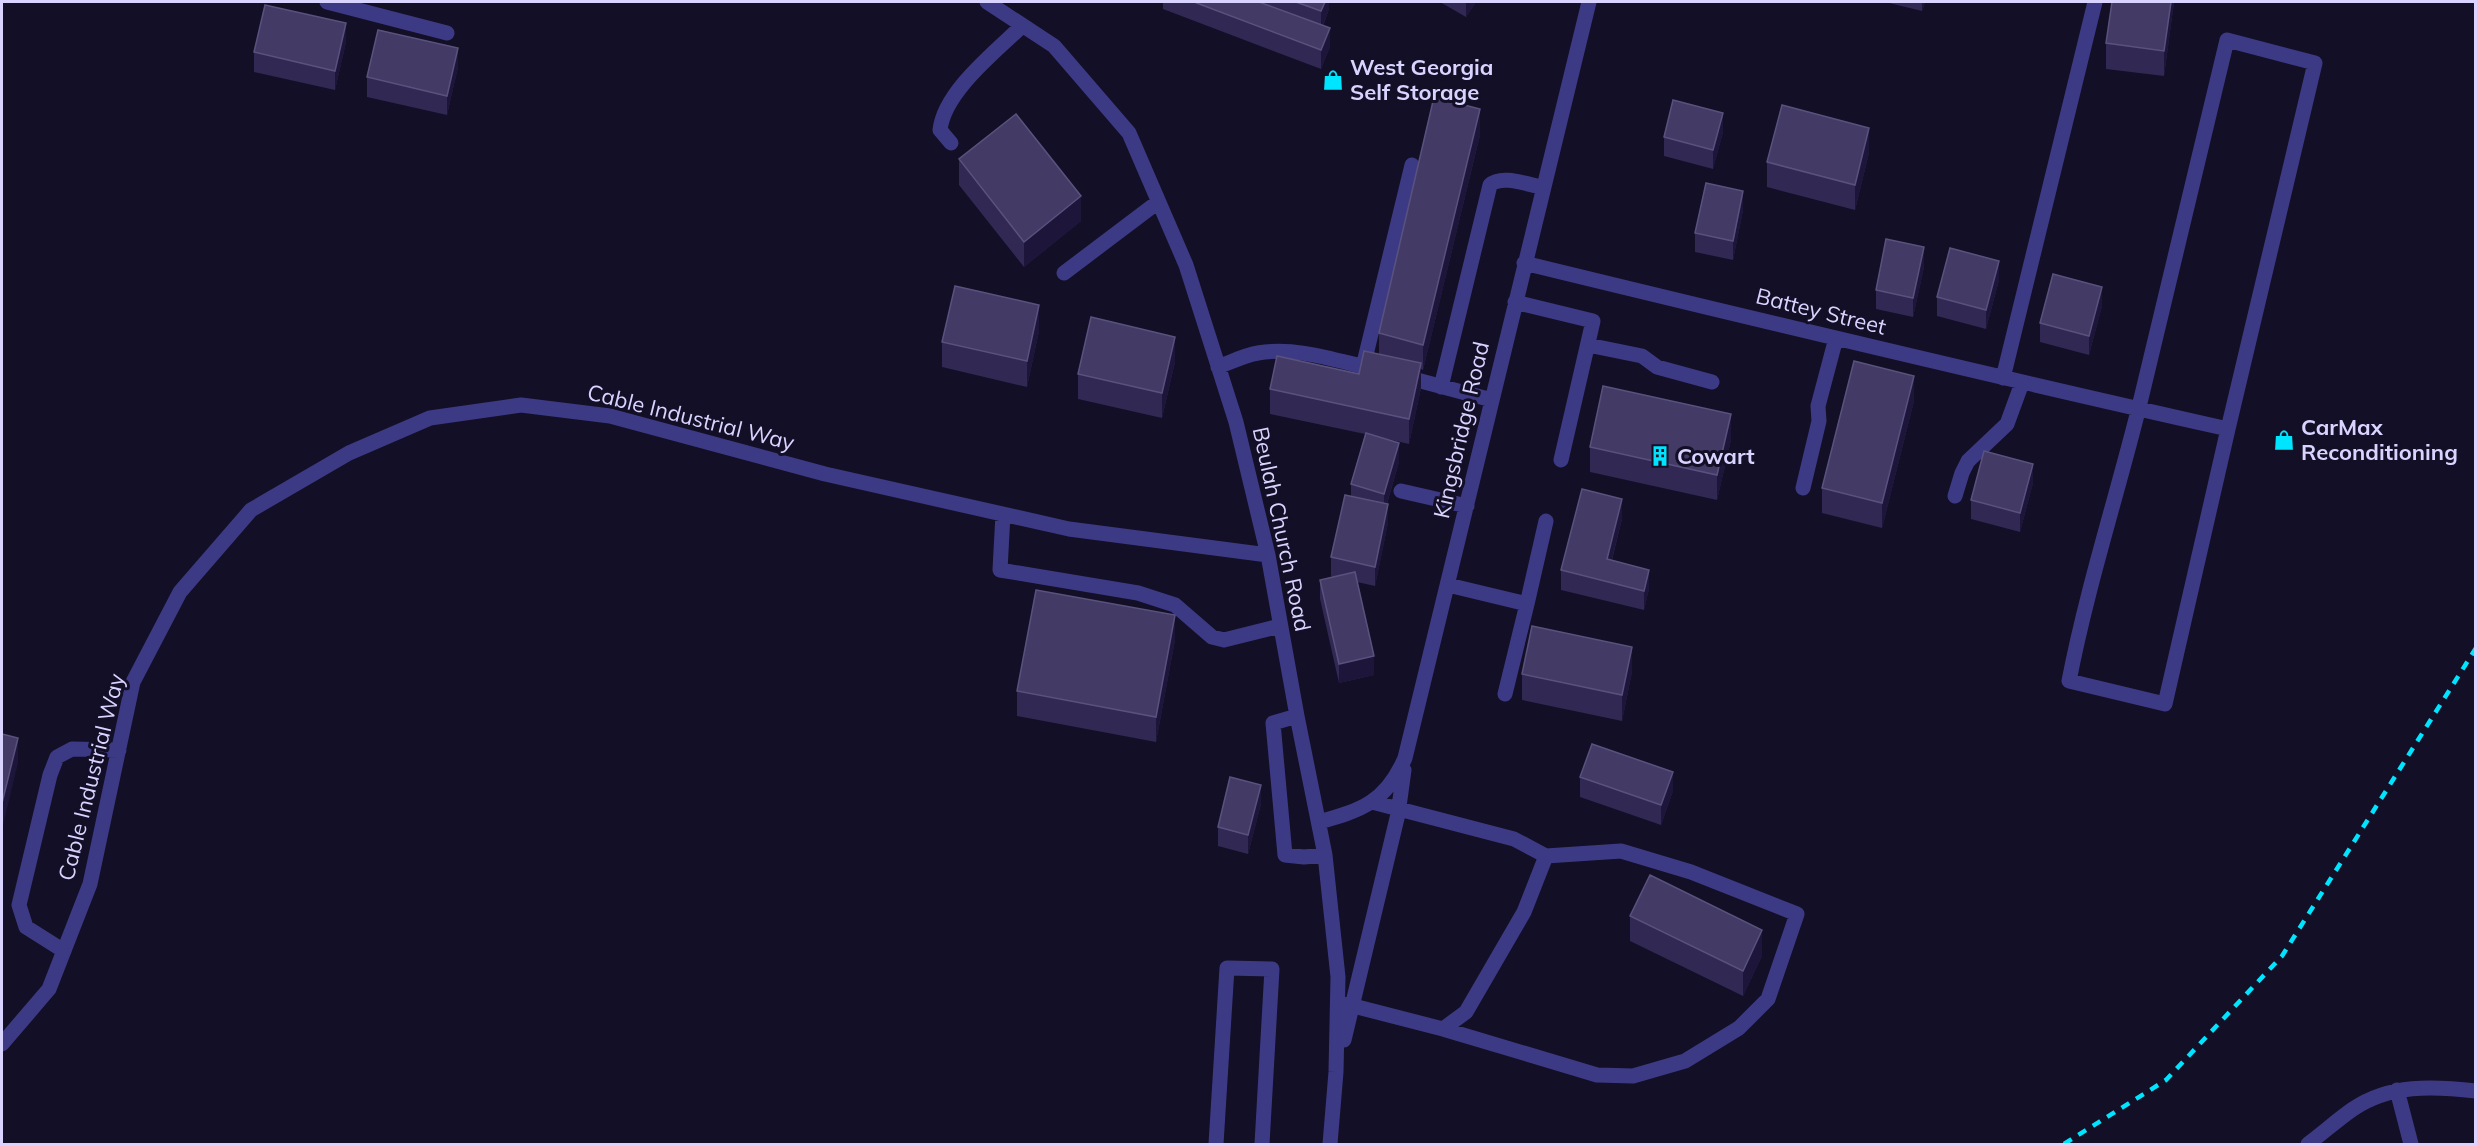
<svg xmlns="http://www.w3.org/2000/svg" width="2477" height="1146" viewBox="0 0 2477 1146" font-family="Mulish,sans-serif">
<rect width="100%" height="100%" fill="#130f26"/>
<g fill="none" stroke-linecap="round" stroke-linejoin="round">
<!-- minor -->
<path stroke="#3d3a85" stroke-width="15" d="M327,2l120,31
M987,2l67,44 75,87 57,132 50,157 32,133 29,161 28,139 13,122 -2,95 -6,72
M951,143l-11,-13c4,-38 55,-78 82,-104
M1524,263c234,57 468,113 704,166l87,-366 -88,-23c-30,122 -58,245 -88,367 -23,92 -52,181 -70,274l96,23 63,-275
M1064,273l94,-71
M1515,302l78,19 -32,139
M1588,345l54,11 15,11 55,15
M1218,367c13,-5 27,-12 40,-14 40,-7 82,9 120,17
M1363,367l49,-202
M1402,376l90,24
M2003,378l92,-376
M1441,387l49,-202c12,-11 38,0 52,2
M1803,488l16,-67 -1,-15 18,-68
M1401,491l66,15
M1955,496l7,-23 6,-12 39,-37 15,-41
M1003,514l-3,56 138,23 37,12 37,32 12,3 56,-14
M1448,585l79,19 -22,90
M1527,604l19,-83
M1297,716l-24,7 12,132 19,2 21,-2
M1372,802l142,37 32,17
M1319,822c43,-12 67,-20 86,-64l184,-756
M64,951l-38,-24 -7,-22 31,-130 7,-18 15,-8 47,1
M1338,1002l105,27 154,46 36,1 52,-15 54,-33 29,-29 29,-85 -106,-42 -70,-21 -75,5 -22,56 -58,100 -23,17
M1344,1040l54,-226 6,-44
M2,1044l47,-55 41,-105 43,-202 47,-90 71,-82 98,-57 81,-35 91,-13 89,11 215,58 244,55 199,26
M2397,1090l14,54
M1216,1144l11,-176 45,1 -10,175
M2308,1144c15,-11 29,-24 45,-35 37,-25 80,-23 123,-18"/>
<!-- rail -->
<path stroke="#00e5ff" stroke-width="4.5" stroke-dasharray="9 8" stroke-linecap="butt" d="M2064,1144l102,-64 116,-124 194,-308"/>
</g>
<!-- wall -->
<path fill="#312854" d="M1163,2h166v7l-6,17 7,21 -9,22 -158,-60z
M1440,2h36l-10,15z
M1885,2h40l-3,9z
M2112,2h62l-10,74 -58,-7v-26z
M346,42l-11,48 -81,-18v-20z
M458,67l-11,48 -80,-18v-20z
M1723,132l-10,37 -49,-13v-19z
M1480,135l-57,235 -2,-1v19l-12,56 -26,-6 16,24 -12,42 1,19 -13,63 -18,-4 17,93 -35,8 -19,-84v-19l12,-3 -1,-1v-19l20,-61v-12l14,-50 -95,-20v-25l89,-15 20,-20v-21z
M1869,153l-14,57 -88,-23v-25z
M959,159l122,62 -57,46 -65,-82z
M1743,210l-10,50 -38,-8v-19z
M1924,267l-11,50 -37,-8v-19z
M1999,280l-13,49 -49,-13v-19z
M2102,306l-13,49 -49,-13v-19z
M1039,331l-12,56 -85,-20v-25z
M1175,362l-13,56 -84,-19v-25z
M1914,401l-32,127 -60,-15v-25z
M1731,440l-14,60 -127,-28v-25z
M2033,483l-13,49 -49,-13v-19z
M1622,519l-10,41 37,29 -5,21 -83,-20v-20z
M1175,640l-19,102 -139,-26v-25z
M1632,672l-10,49 -100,-21v-26z
M1580,777l93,14 -12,34 -81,-28z
M1261,804l-13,50 -30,-8v-19z
M1630,916l132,40 -19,40 -113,-55z"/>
<!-- shaded-wall -->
<path fill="#1d163a" d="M1325,2h4v7l-8,21v-19z
M1466,2h10l-10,15z
M1922,2h3l-3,9z
M2171,2h3l-10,74v-25z
M346,23v19l-11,48v-19z
M1330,28v19l-9,22v-19z
M458,48v19l-11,48v-19z
M1480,109v26l-57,235v-25z
M1723,113v19l-10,37v-19z
M1869,128v25l-14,57v-25z
M1743,191v19l-10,50v-19z
M1081,196v25l-57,46v-25z
M1924,247v20l-11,50v-19z
M1999,261v19l-13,49v-19z
M2102,287v19l-13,49v-19z
M1039,305v26l-12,56v-26z
M1175,337v25l-13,56v-25z
M1421,363v25l-12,56v-25z
M1914,376v25l-32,127v-25z
M1731,414v26l-14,60v-25z
M1399,443v19l-15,51v-19z
M2033,464v19l-13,49v-19z
M1622,499v20l-15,59v-19z
M1388,504v19l-13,63v-19z
M1649,570v19l-5,21v-19z
M1175,615v25l-19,102v-25z
M1632,647v25l-10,49v-26z
M1374,656v19l-35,8v-19z
M18,738v25l-16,66v-26z
M1673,772v19l-12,34v-20z
M1261,785v19l-13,50v-19z
M1762,930v26l-19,40v-25z"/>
<!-- building -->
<path fill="#433a66" stroke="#5a527e" stroke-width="1.5" d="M1194,2h65l71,26 -9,22z
M1296,2h29l-4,9z
M2112,2h59l-7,49 -58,-8z
M265,5l81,18 -11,48 -81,-19z
M378,30l80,18 -11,48 -80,-19z
M1434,97l46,12 -57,236 -44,-12z
M1673,100l50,13 -10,37 -49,-13z
M1782,105l87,23 -14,57 -88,-23z
M1016,114l65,82 -57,46 -65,-83z
M1706,183l37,8 -10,50 -38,-8z
M1886,239l38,8 -11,51 -37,-8z
M1950,248l49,13 -13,49 -49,-13z
M2053,274l49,13 -13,49 -49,-13z
M955,286l84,19 -12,56 -85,-19z
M1091,317l84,20 -13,56 -84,-19z
M1364,351l57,12 -12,56 -139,-30 7,-33 82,18z
M1854,361l60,15 -32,127 -60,-15z
M1603,386l128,28 -14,61 -127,-28z
M1366,433l33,10 -15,51 -33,-10z
M1984,451l49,13 -13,49 -49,-13z
M1582,489l40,10 -15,60 42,11 -5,21 -83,-21z
M1345,495l43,9 -13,63 -44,-10z
M1355,572l19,84 -35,8 -19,-84z
M1036,590l139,25 -19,102 -139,-26z
M1532,626l100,21 -10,48 -100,-21z
M2,734l16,4 -16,65z
M1592,744l81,28 -12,33 -81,-28z
M1230,777l31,8 -13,50 -30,-8z
M1650,875l112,55 -19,41 -113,-55z"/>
<!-- icons -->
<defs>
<g id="shop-bare" transform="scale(1.62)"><path d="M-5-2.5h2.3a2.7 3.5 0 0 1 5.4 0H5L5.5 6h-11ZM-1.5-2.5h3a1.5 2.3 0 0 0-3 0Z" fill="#00e5ff" stroke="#130f26" stroke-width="2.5" paint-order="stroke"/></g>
<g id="building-bare" transform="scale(1.62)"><path d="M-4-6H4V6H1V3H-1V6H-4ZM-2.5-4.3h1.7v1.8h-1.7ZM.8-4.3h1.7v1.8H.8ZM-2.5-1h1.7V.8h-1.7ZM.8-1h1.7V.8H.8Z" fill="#00e5ff" stroke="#130f26" stroke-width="2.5" paint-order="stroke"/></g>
</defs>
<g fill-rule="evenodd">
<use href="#shop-bare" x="1333" y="80"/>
<use href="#shop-bare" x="2284" y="440"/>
<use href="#building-bare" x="1660" y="456"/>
</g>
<g text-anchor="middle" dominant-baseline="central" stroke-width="6" stroke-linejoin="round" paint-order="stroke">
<!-- poi labels -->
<g font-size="22" font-weight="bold" fill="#d9d4ff" stroke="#130f26" text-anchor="start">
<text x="1350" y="67">West Georgia<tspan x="1350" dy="25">Self Storage</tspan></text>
<text x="2301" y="427">CarMax<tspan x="2301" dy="25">Reconditioning</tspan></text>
<text x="1677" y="456">Cowart</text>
</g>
<!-- street labels -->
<g font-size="22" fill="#d9d4ff" stroke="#130f26">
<text transform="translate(1821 311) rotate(14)">Battey Street</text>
<text transform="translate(691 417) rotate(14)">Cable Industrial Way</text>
<text transform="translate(1461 430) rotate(-77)">Kingsbridge Road</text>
<text transform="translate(1282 529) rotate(78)">Beulah Church Road</text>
<text transform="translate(91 777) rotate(-76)">Cable Industrial Way</text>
</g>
</g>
<!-- border -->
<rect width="2477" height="1146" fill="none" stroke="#d9d4ff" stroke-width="6"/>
</svg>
